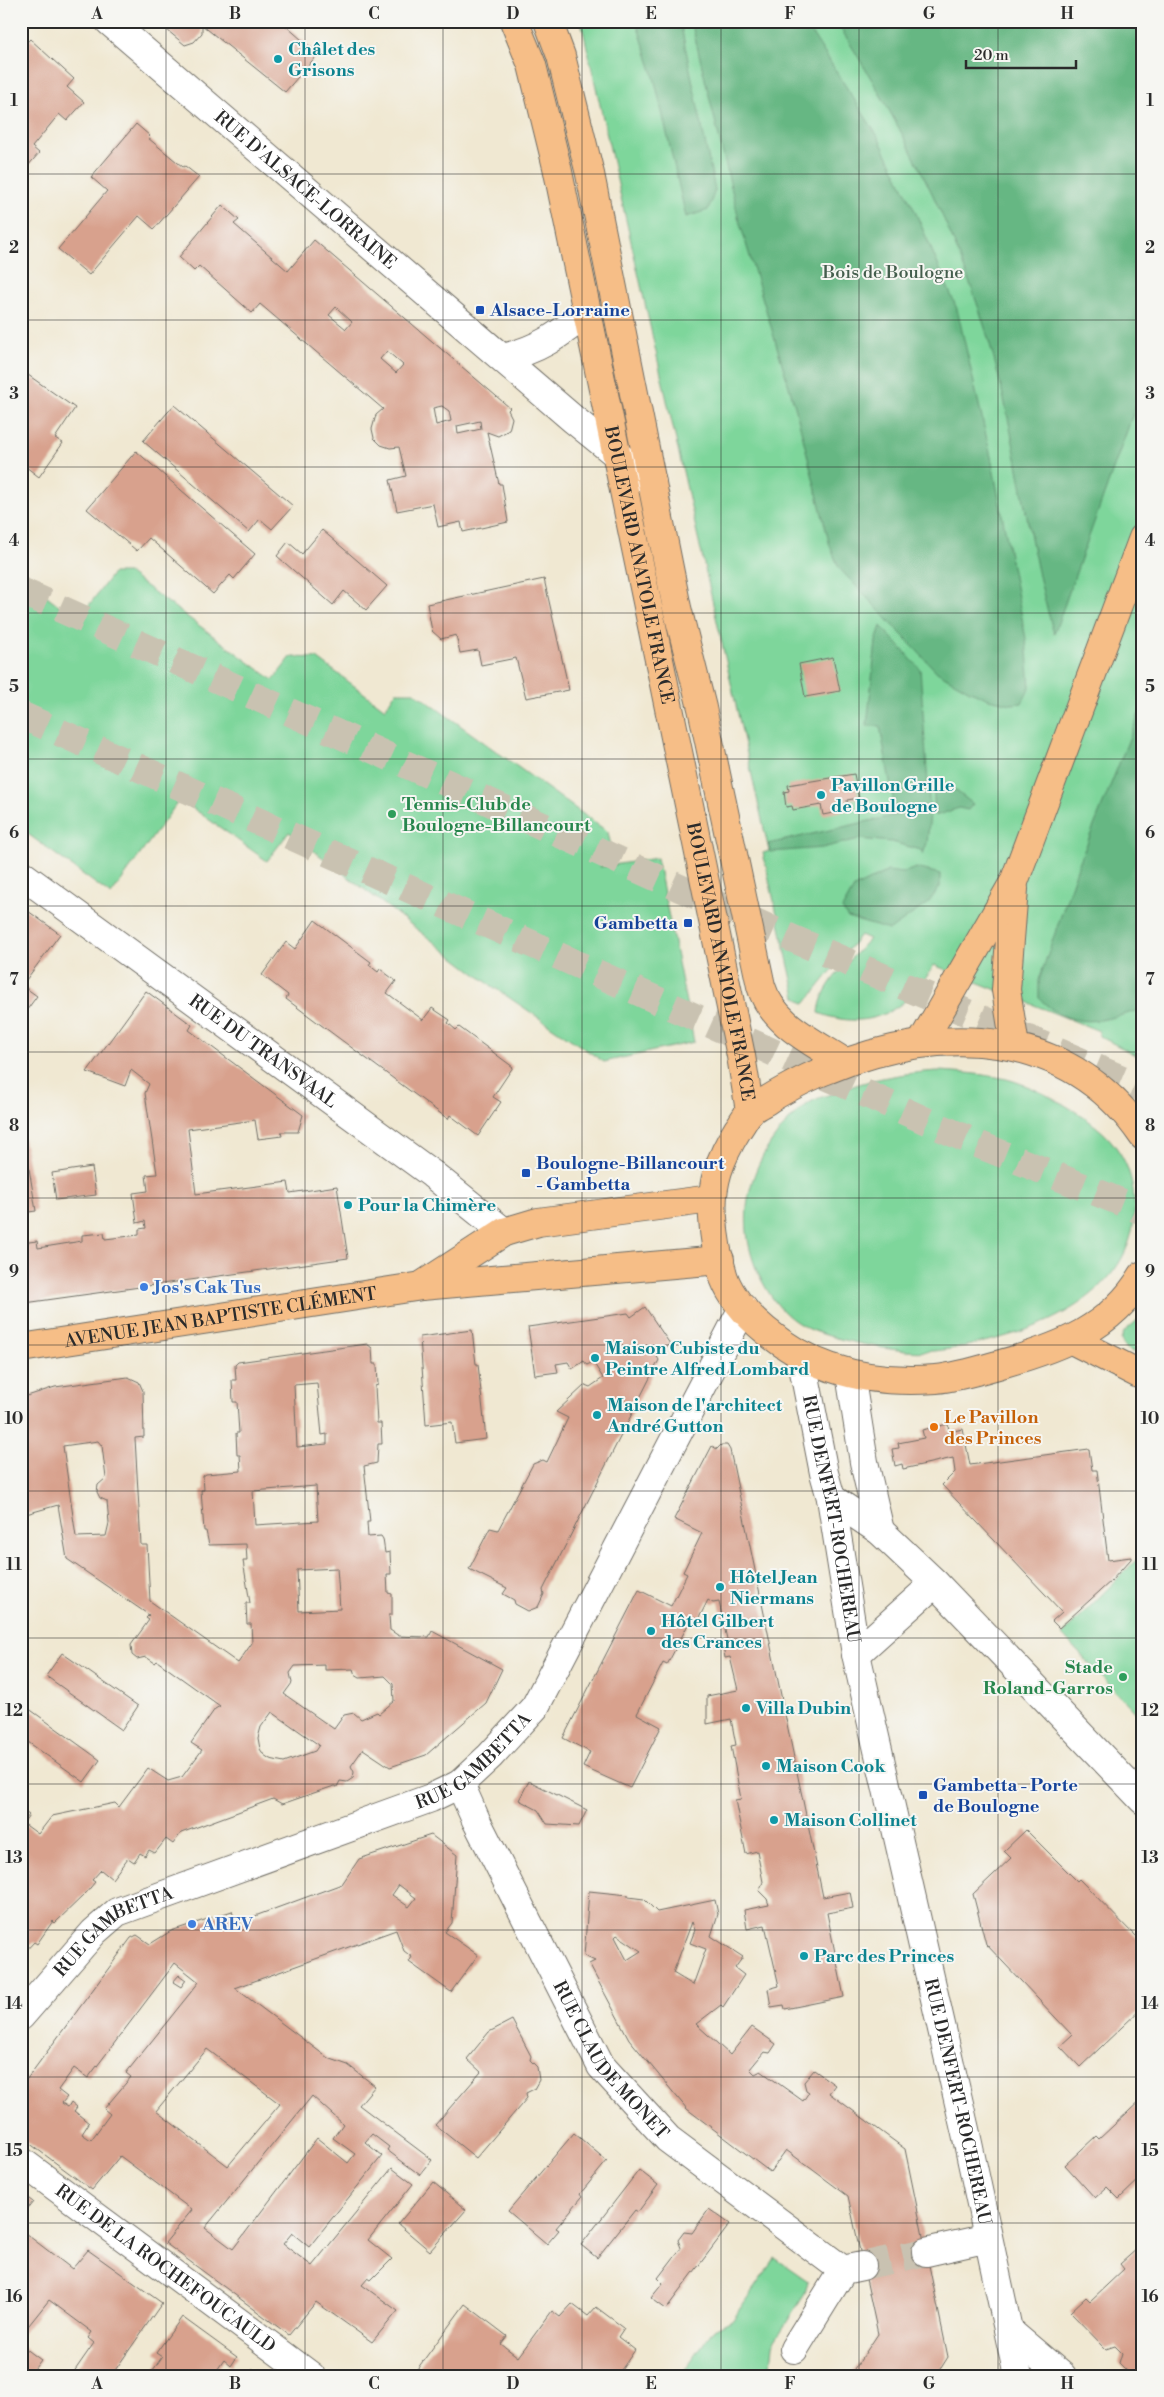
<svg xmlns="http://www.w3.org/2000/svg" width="1164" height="2397" viewBox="0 0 1164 2397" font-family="'Libre Bodoni',serif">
<rect width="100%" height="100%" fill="#f6f6f2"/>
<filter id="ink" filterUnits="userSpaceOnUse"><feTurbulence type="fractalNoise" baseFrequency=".02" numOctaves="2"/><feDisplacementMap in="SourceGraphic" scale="10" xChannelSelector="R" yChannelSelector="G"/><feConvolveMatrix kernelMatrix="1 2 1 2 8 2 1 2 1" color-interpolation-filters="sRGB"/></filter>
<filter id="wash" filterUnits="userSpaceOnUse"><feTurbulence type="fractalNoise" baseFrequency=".0096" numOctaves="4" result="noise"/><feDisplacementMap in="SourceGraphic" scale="20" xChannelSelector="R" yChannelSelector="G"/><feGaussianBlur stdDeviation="1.12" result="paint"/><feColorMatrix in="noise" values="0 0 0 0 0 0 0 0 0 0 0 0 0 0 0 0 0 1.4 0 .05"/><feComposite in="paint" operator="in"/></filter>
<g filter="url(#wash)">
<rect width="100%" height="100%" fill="#f0e8d2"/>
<!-- green -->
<path fill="#7ed69b" stroke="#548063" d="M581,21h562v1038l-44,-23v-5l-165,-66c-25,44 -64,68 -115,48 2,-30 32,-53 50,-74l-9,-4 -55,69 -9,-7 -33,-144 6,-2z
M113,573h15l145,107 18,-23 26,1 68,51 11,-17h18l194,140 4,19 -12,16 57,-9 37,184 -90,20 -115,-78 -200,-152 -22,29 -87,-62 -69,96 -90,-66v-253l57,44z
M938,1071c21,1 43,3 64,7 31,6 90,39 110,64 14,17 21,36 22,58 6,80 -70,122 -138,139 -28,7 -60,15 -90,12 -28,-3 -85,-13 -108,-28 -18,-11 -31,-31 -40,-50 -28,-63 -3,-129 51,-170 7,-5 17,-7 25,-10 34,-14 67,-20 104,-22z
M1143,1315v42l-18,-9 -4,-8 3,-8z
M1143,1553v167l-81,-85z
M775,2258l33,23 -3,13 -33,51 -2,21 -20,4 -8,6h-62l34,-47 18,-9z"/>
<!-- forest -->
<path fill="#66b783" stroke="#487157" d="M636,21h44l35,169 -7,20 -22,7 -32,-140z
M691,21h113l73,114 38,76 42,98 34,148 35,182 4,48 -8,16 -11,1 -22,-5 -21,-9 -31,-18 -98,-104 -9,-22 -34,-136 -57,-190z
M836,21h307v365l-89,248c-25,-84 -34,-171 -55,-256 -31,-127 -93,-246 -163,-357z
M881,626l39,43 10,145 -3,29 -4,11 -2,-4 -29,-8 -33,-3 -37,9 -52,4 -2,-8 128,-29 -16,-89h-13l9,-85z
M1143,704v305c-41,12 -71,23 -104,-11v-18l39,-114z
M933,781l13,2 27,21 -5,6 -9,-2 -24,8z
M916,868l24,6v13l-12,16 -38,27 -42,-12 -6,-9 12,-21 34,-17 14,2z"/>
<g id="blocks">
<!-- building -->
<path fill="#d8a18d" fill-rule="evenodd" d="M175,21h108l4,4 -1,1 32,28 -33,38 -83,-67v8l-8,9 -9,3 -18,-15z
M30,39l44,40 -7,8 17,15 -17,19 -8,-7 -27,33 7,6 -18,21v-126z
M136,124l14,12 -2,2 35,29 2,-1 14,11 -45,52 -15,-13 -50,59 -31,-26 49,-58 -16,-14z
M222,205l17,15 -5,4 54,47 26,-31 196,168 -2,2 4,8 -3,12 -11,6 -11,-4 12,52h3l6,38 -45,10 -2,-10 -23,5 -5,-23 -36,7 -7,-31 16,-4 -7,-29 -9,1 -9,-3 -7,-7 -2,-9 4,-14 7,-6 -123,-105 -8,9 -53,-47 -5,5 -15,-14zM336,307l16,15 -6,7 -17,-14zM387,351l16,14 -7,8 -16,-14zM442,406l7,5 2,10 -15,4 -3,-17zM480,421l1,8 -23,5 -1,-8z
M21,370l54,38 -20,30 8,5 -24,34 -18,-14z
M174,405l119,101 -21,23 -12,-10 -11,13 -106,-91z
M136,451l119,103 -21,25 -4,-4 -17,19 -64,-56 -12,13 -50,-42z
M322,530l65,56 -21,24 -22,-19 -11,14 -56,-49 11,-14 14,12z
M544,579l25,111 -43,8 -10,-40 -35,7 -3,-15 -18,3 -4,-18 -15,4 -9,-8 -5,-27z
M833,657l7,34 -35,6 -6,-33z
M854,774l5,24 -12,2 1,10 -25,5 -2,-10 -28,5 -1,-4 -6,1 -2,-15 5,-1 -1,-6z
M21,906l39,28 -34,46 -5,-3z
M315,920l56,42 -2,3 9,7 2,-3 16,12 -9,12 36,27 9,-12 18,12 -2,3 8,7 3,-3 54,40 -20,30 8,5 -23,34 -28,-21 -2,4 -162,-120 2,-4 -26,-20 24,-33 9,7z
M23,986l14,10 -16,22v-30z
M146,991l46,34 -3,5 114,85 -5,17h-17l1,4 -24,3 -3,-19 -67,9 8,65 92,-12 2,11 47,-7 11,72 -323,45 -4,-29v-31l16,-2 1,7 44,-7v-6l22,-2 1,6 34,-4v-6l7,-1 -1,-7 -8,2 -4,-30 15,-2 -2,-16 11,-1 -12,-81 4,-9 -18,-14 -6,16 -38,-14z
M21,1138h3l12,73 -15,2z
M92,1167l4,28 -40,5 -4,-27z
M645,1307l25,37 -14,11 3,5 -116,230 1,4 -6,13 -10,4 -13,-7 -1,-4 -11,-6 4,-6 -38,-19 21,-41 8,2 35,-66 10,-4 4,2 21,-44 -12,-6 29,-27 5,2 13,-9 -10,-16 -6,3 -3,-4 -12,8 -4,-7 -12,2 2,8 -23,3 -7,-48 100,-14 3,4z
M472,1330l4,34h2l8,75 -31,4 -3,-21 -26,3 -6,-88z
M367,1344l5,4 1,16h4l1,21 -3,1 2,37h4l1,21h-4l-1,19 -13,3 6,56h-3l1,15 13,-1 2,3 2,14 5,-1 1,22h-4l1,19 4,1v21h-3l1,15 9,6 30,1 3,-6 70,38 -16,34 -60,52 -36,12 -27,-18 -12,17 3,6 -1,6 -6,4 -7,-1 -3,6 -3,-1 -52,18 -9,-5 -92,34 -8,11 -7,-5 -11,14 -6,-3 -4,6 -5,-3 -6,9 -6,-4 -16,21 -11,-9 -9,10 3,2 -9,11 -31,30 -2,-2 -16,23 -3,-2 -13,14v-153l4,2 -3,5 7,5 -6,8 15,11 14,-18 63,-13 4,4 29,-39 20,13 14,-4 20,-27 -11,-7 24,-34 5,-3 -63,-45 -2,2 -9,-6 -9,2 -5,-4 -1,-10 18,-25 -3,-2 3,-3 -82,-56 -9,-54 -32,9 -5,-3v-113l34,-11 73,-10 11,5 4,9 1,46 -9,1 6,107h6l3,56 88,62 14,-20 -1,-19h-4l-1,-21h4l-7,-42h4l-1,-17 -37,1 -3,-14h-2l-3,-41h3l-1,-14 3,-2 35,-3 -1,-16h-3l-1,-22h3l-2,-31h-4l-1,-22h4l-1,-15 3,-3zM317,1383l5,52 5,-1v10l-30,3 -3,-62zM98,1441l4,5 4,32 -8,7 -1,7 3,6 7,3 2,22 -3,13 -30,1 -13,-91zM316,1486l2,35 -63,4 -2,-34zM337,1568l3,41 -41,2 -2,-41zM325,1665v5l28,-1 2,6 5,3 25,-2 8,8 1,17 -15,13 -2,-2 -16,7 -7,-6 -10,2 -10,14 -50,-35 8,-11 -2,-10 5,-7zM272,1712l47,33 -4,6 -31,11 -14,-3 -6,-4 -4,-6 -2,-11 3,-11z
M948,1424l1,8 14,-3 7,36 119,-16 3,21h5l11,90 23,-3v2l-20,22 -52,47 -7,-7 10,-9 -120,-127 13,-13 -2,-14 -50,11 -1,-5 -7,2 -3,-17 7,-1 -1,-5 26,-5 -2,-8z
M721,1445h6l3,5 93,447 27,-5 3,16 -26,5 17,84 -59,12 -1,-4 -13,2 -3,-18 11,-3 -14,-61 -18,4 -3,-19 25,-5 -2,-6 -8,-8 4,-9 -6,-31 -11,3 -11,-54 6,-1 -10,-53 5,-1 -5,-26 -24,5v-28l31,-6 -8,-33 -5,1 -2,-13 5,-1 -9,-42 -6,1 -5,-3 -10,20 -6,-3 -25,48 -4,-2 -26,51 24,13 -31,61 -47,-21 7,-15 -27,-14 76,-148 32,16 16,-32 -4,-2 19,-39 -28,-14 38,-73 5,3z
M62,1653l76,53 -16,24 -76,-54z
M21,1703l79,57 -16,22 -63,-45z
M529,1781l58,29 -8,16 -32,-2 -9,-14 -19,-10z
M1026,1830l51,51 2,-2 64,65v63l-63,60 -20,-21 12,-11 -86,-91 -13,-50 38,-36 -7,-7z
M431,1835l26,20 -5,68 -7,9 33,23 -27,37 -42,-30 3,-5 -8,-6 -8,-21 -161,58 93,70 20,7 27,21 -16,19 73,55 -12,15 -33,-25 2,-3 -17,-13 -7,8 17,14 -73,91 -17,-14 -9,11 29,22 80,-98 21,16 -45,56 24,19 -21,21 -3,-2 -6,7 36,26 -26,31 -56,-40 -27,33 -124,-92 27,-33 -72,-54 -28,34 -71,-53v-50l110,-149 6,-3 13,9 21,-13 61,-20 4,12 106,-39 17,-25zM399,1885l17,13 -7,9 -17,-12zM175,1963l24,19 -73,91 5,4 -27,32 6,5 -19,26 -9,-6 7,-11 -15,-12 3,-4 -6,-5 -3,5 -6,-4 5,-6 -9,-7 16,-22 14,10zM207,2049l73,55 -52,62 -72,-55zM312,2096l31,28 -10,14 22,16 -7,9 -31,-25 -84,111 -28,-21z
M589,1891l39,4v2l16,2 13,13 58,-12 3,14 -7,22 32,21 -8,11 9,7 -21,32 -2,-2 -25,19 34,31 22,-28 24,17 -6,9 -6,-1 -14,17 5,5 6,-3 42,30 6,-9 -3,-2 -2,-8 10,-12 21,15 -6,8 76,56 43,208 -12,19h-86l28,-42 -30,-138 -62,-46 -16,22 -83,-63 -58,-70 -40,-75 6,-3 -11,-5zM692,1922l3,8 -5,13 16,6 -13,36 -20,-12zM617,1935l24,16 -14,9 -12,-23z
M179,1975l7,5 -5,7 -8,-5z
M512,2020l19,36 -1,4 7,7 2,13 -5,9 -8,4 1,5 -51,60 -41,-33 46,-53 -14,-13 22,-27z
M1143,2098v78l-24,23 -12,-12 -12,11 -30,-33 31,-29 3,3z
M574,2133l33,28 -27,33 2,3 -26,31 3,2 -12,14 -39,-33z
M639,2170l19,15 -20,27 -3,-2 -38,48 -16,-13z
M433,2182l33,28 -36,41 -32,-27z
M21,2193l12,9 -12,15z
M709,2209l21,15 -64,85 -15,-11 12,-15 -5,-5 23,-30 -3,-8 6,-8 8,1z
M21,2230l51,39 16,-19 74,53 -51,73h-40l23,-33 -6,-5 4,-6 -43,-32 -28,35z
M1138,2248l5,5v123h-11l-13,-13 3,-10 -7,-7 -9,3 -36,-37 16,-15 4,4 34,-32 -4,-5z
M465,2304l42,32 -6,8 17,13 34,-46 8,6 12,-13 16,12 8,-9 28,21 -6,9 17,13 -18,26h-205z
M182,2317l55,40 -6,9 -7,-6 -11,16h-64l13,-19 -6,-4z
M21,2345l20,15 -12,16h-8z
M253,2369l8,5 2,-2 6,4h-20z"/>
</g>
</g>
<g filter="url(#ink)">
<use href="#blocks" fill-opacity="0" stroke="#706d65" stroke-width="1"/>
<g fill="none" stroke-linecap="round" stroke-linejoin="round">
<!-- minor-tunnel -->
<path stroke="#c9c2b1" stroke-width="28" stroke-dasharray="28 14" stroke-linecap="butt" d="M862,2266l64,-14"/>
<!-- highway-tunnel -->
<path stroke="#c9c2b1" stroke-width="28" stroke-dasharray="28 14" stroke-linecap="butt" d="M21,591l761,343 361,154
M21,715l959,430 163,66"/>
<!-- minor casing -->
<g stroke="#706d65" stroke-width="30">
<g id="minor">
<path id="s1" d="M109,21l464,398 79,64"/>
<path d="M503,358c37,-9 54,-22 83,-44"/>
<path id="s2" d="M21,874l411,300 72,58"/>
<path id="s3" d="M801,1356l23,117 7,25 25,156 110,480 52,242"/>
<path d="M850,1374l14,88 16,69"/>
<path d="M831,1498l49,33 55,52 208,217"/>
<path d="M856,1654l79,-71"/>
<path id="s4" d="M460,1784l16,36 125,246 67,73 175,131"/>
<path id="s5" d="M21,2016l73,-84 23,-20 314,-114 29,-14 30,-28 45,-49 208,-399"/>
<path id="s6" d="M21,2161l290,215"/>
<path d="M926,2252l62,-14"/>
<path d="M1010,2332l52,44"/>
<path d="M794,2349l49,-79 19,-4"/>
</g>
</g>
<!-- major casing -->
<g stroke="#706d65" stroke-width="30">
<g id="major">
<path id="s7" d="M514,21l18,44 25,102 184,889 9,55"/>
<path d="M548,21l13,35 29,118 87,434 25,100 59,278c11,38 53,56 83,76"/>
<path d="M1014,889l-8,101 9,56"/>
<path d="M922,1042l92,-160 129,-344"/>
<path d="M1143,1136c-74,-109 -202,-113 -314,-67 -22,8 -40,18 -60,30 -5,4 -14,7 -18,12 -5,4 -9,13 -13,18 -18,29 -28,55 -25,89 1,19 5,41 11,60 8,21 24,38 41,52 48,41 108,54 171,49 22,-2 44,-9 65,-15 57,-16 110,-35 142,-89"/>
<path d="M424,1284l80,-52 34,-10 173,-23"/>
<path d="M1072,1340l71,36"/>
<path id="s8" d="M21,1348l401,-62 298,-26"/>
</g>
</g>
<!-- minor -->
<use href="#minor" stroke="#fff" stroke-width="28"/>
<!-- major -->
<use href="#major" stroke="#f6be87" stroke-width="28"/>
</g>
</g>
<!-- grid -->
<path fill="none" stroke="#2b2b2b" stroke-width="1" stroke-opacity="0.55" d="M166,21v2355M305,21v2355M443,21v2355M582,21v2355M721,21v2355M859,21v2355M998,21v2355M21,174h1122M21,320h1122M21,467h1122M21,613h1122M21,759h1122M21,906h1122M21,1052h1122M21,1198h1122M21,1345h1122M21,1491h1122M21,1638h1122M21,1784h1122M21,1930h1122M21,2077h1122M21,2223h1122"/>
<!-- markers -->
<g fill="#0f9aa8" stroke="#f6f6f2" stroke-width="2">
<circle cx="278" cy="59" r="5"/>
<circle cx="821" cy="795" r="5"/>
<circle cx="348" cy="1205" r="5"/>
<circle cx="595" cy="1358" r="5"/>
<circle cx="597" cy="1415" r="5"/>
<circle cx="720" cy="1587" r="5"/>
<circle cx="651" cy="1631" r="5"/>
<circle cx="746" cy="1708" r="5"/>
<circle cx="766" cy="1766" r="5"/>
<circle cx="774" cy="1820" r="5"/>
<circle cx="804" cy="1956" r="5"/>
</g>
<g fill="#1a4fb4" stroke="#f6f6f2" stroke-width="2">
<rect x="475" y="305" width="10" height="10" rx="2.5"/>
<rect x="683" y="918" width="10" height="10" rx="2.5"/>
<rect x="521" y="1168" width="10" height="10" rx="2.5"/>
<rect x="918" y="1790" width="10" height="10" rx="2.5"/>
</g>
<g fill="#2e9e5b" stroke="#f6f6f2" stroke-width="2">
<circle cx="392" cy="814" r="5"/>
<circle cx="1123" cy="1677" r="5"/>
</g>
<g fill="#3f7fe0" stroke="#f6f6f2" stroke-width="2">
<circle cx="144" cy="1287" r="5"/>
<circle cx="192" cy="1924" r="5"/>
</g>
<circle fill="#e8710a" stroke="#f6f6f2" stroke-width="2" cx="934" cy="1427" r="5"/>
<g text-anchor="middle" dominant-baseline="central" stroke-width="4" stroke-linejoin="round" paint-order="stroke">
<!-- culture labels -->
<g font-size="18" font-weight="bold" fill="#0d838f" stroke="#f6f6f2" text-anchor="start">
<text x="288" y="49">Châlet des<tspan x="288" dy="21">Grisons</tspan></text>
<text x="831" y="785">Pavillon Grille<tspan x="831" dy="21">de Boulogne</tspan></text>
<text x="358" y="1205">Pour la Chimère</text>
<text x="605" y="1348">Maison Cubiste du<tspan x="605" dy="21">Peintre Alfred Lombard</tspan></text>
<text x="607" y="1405">Maison de l'architect<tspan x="607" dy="21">André Gutton</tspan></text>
<text x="730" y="1577">Hôtel Jean<tspan x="730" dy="21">Niermans</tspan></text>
<text x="661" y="1621">Hôtel Gilbert<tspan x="661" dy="21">des Crances</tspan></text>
<text x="756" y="1708">Villa Dubin</text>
<text x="776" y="1766">Maison Cook</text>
<text x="784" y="1820">Maison Collinet</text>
<text x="814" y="1956">Parc des Princes</text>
</g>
<!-- street labels -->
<g font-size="18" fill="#2b2b2b" stroke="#f6f6f2">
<text stroke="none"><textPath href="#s1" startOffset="259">RUE D'ALSACE-LORRAINE</textPath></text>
<text stroke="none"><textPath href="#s7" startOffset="559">BOULEVARD ANATOLE FRANCE</textPath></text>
<text stroke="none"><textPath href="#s7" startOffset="964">BOULEVARD ANATOLE FRANCE</textPath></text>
<text stroke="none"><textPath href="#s2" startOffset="300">RUE DU TRANSVAAL</textPath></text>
<text stroke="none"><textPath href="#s8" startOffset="202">AVENUE JEAN BAPTISTE CLÉMENT</textPath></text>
<text stroke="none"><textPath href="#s3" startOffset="166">RUE DENFERT-ROCHEREAU</textPath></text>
<text stroke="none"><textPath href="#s5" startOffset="532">RUE GAMBETTA</textPath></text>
<text stroke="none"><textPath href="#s5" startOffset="128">RUE GAMBETTA</textPath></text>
<text stroke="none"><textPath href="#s4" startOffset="316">RUE CLAUDE MONET</textPath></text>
<text stroke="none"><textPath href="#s3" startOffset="762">RUE DENFERT-ROCHEREAU</textPath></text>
<text stroke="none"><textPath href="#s6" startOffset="180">RUE DE LA ROCHEFOUCAULD</textPath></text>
</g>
<!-- park labels -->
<g font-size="18" fill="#445e4d" stroke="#f6f6f2">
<text x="893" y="272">Bois de Boulogne</text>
</g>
<!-- transit labels -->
<g font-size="18" font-weight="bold" fill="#164399" stroke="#f6f6f2" text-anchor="start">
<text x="490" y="310">Alsace-Lorraine</text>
<text x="678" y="923" text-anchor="end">Gambetta</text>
<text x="536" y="1163">Boulogne-Billancourt<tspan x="536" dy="21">- Gambetta</tspan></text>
<text x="933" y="1785">Gambetta - Porte<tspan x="933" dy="21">de Boulogne</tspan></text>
</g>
<!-- leisure labels -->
<g font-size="18" font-weight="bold" fill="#27864d" stroke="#f6f6f2" text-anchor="start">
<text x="402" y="804">Tennis-Club de<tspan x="402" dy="21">Boulogne-Billancourt</tspan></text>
<text x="1113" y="1667" text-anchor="end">Stade<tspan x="1113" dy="21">Roland-Garros</tspan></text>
</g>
<!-- shop labels -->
<g font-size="18" font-weight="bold" fill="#366cbe" stroke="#f6f6f2" text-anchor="start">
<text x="154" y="1287">Jos's Cak Tus</text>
<text x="202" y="1924">AREV</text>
</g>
<!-- food labels -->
<g font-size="18" font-weight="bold" fill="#c56008" stroke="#f6f6f2" text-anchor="start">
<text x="944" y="1417">Le Pavillon<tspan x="944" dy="21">des Princes</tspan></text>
</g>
</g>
<!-- margin -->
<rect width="1164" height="2397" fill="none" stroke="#f6f6f2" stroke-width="55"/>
<!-- scale -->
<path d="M966 60v8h110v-8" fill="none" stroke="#2b2b2b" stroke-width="2.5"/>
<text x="974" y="60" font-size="15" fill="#2b2b2b" stroke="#f6f6f2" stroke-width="4" paint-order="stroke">20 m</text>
<rect x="28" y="28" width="1108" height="2342" fill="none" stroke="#2b2b2b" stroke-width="2"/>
<g font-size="16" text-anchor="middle" font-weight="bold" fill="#2b2b2b">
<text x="97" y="19">A</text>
<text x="235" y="19">B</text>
<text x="374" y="19">C</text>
<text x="513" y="19">D</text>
<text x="651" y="19">E</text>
<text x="790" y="19">F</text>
<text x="929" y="19">G</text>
<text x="1067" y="19">H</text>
<text x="14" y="106">1</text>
<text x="1150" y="106">1</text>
<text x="14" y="253">2</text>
<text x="1150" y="253">2</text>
<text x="14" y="399">3</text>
<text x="1150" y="399">3</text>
<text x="14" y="546">4</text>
<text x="1150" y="546">4</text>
<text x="14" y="692">5</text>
<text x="1150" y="692">5</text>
<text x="14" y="838">6</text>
<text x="1150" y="838">6</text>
<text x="14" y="985">7</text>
<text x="1150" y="985">7</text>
<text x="14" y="1131">8</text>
<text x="1150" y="1131">8</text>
<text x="14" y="1277">9</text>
<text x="1150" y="1277">9</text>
<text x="14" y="1424">10</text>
<text x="1150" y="1424">10</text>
<text x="14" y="1570">11</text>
<text x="1150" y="1570">11</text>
<text x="14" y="1716">12</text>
<text x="1150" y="1716">12</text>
<text x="14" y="1863">13</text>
<text x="1150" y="1863">13</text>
<text x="14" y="2009">14</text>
<text x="1150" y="2009">14</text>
<text x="14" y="2156">15</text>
<text x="1150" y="2156">15</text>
<text x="14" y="2302">16</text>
<text x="1150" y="2302">16</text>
<text x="97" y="2389">A</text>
<text x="235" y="2389">B</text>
<text x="374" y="2389">C</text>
<text x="513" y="2389">D</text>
<text x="651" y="2389">E</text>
<text x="790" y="2389">F</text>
<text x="929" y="2389">G</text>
<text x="1067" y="2389">H</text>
</g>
</svg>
